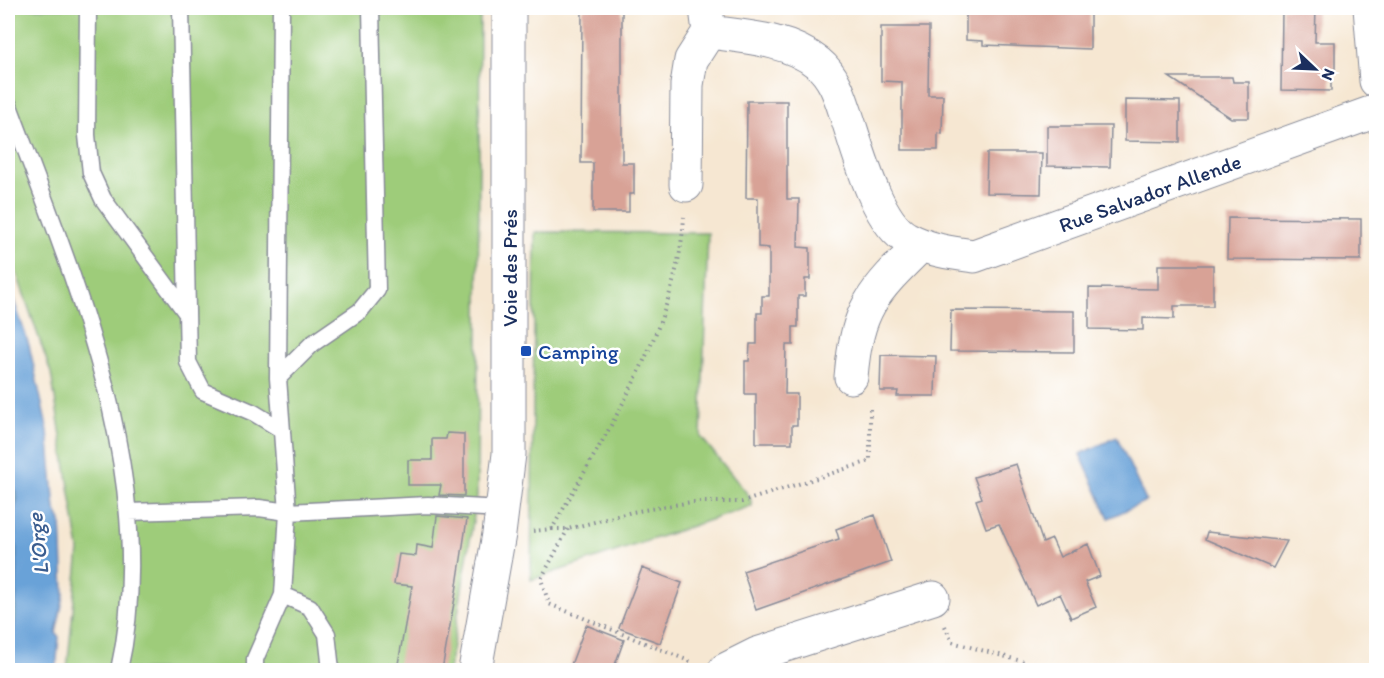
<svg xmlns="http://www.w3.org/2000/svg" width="1384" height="678" viewBox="0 0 1384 678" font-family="Itim,sans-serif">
<rect width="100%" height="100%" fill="#fff"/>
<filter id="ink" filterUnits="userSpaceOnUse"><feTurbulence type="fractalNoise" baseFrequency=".0167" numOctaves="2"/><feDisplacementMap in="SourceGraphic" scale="12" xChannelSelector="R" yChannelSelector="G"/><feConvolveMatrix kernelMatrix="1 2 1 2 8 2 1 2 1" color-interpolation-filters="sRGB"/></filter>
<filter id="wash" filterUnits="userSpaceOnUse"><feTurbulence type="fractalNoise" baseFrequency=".008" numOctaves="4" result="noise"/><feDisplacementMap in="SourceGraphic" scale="24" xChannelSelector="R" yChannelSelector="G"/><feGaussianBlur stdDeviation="1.35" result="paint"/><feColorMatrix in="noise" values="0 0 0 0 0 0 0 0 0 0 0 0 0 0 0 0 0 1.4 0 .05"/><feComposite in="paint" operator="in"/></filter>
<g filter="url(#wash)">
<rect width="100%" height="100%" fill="#f6e7d2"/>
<!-- green -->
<path fill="#9ecc7a" stroke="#5c7e6c" stroke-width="1.5" d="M8,8h472l-3,488 -28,174h-382l12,-120 -28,-177 -43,-125z
M535,232l173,1 -7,204 49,60 2,9 -221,74z"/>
<!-- forest -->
<path fill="#7eb06a" stroke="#4c7064" stroke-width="1.5" d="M8,461l9,38 -3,15 3,54 -2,52 -6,50z"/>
<!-- water -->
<path fill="#69a2d8" stroke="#42689b" stroke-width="1.5" d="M8,283l21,62 19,86 7,78 6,12 3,74 -8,38 3,4 -3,33h-47l6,-50 2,-52 -3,-54 3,-15 -9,-38z
M1117,437l29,64 -37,17 -29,-64z"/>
<g id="blocks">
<!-- building -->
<path fill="#d8a296" d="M582,8h40v155h12v31h-5v18h-36v-49h-12z
M966,8h124v41l-107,-4v-4l-17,-1z
M1282,8h34l-1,34h20v31h-4v18l-50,-1z
M881,27h48l-1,68h15l-1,39 -4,-1v17h-36v-68l-21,-1z
M1169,77h63l1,5h16v36h-18z
M1125,100l55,1v41l-55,-1z
M747,101h40v98h12l-1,48 12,1v31h-5v17h-7v31h-5v18h-7l-1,49h12v31h-5v18h-36v-49h-11v-33h4l1,-17h7v-31h5v-17h7v-48l-11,-1v-49h-12z
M1047,126h64l-1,41 -63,-1z
M987,153h55l-1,41 -55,-1z
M1228,218l133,1v41l-134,-1z
M1158,265h55v41h-39v13l-31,-1v12l-54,-1v-41l69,1z
M951,310l123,1v41l-124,-1z
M881,355l55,1 -1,40h-38l1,-5h-18z
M447,433l17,1v62l-25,-1 2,-10h-33v-25h24v-21h14z
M1016,464l27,79 9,-4 8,18 28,-13 12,32 -15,6 11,25 -25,11 -11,-24 -24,11 -37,-81 -13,4 -10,-28 6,-2 -8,-21z
M875,515l16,47 -135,48 -13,-39 96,-32 -3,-10z
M437,516l30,3 -11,73 -14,78h-30l1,-3 -15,-3 14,-78 -18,-2 5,-30 17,2 1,-11 16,3z
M1207,532l80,9 -14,27 -68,-29z
M642,568l40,15 -22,60 -41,-15z
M586,625l38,15 -11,30h-44z"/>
</g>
</g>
<g filter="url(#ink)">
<use href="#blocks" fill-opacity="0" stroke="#888b98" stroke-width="1.5"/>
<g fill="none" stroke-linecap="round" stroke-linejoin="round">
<!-- lane casing -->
<g stroke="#888b98" stroke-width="19">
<path id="lane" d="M88,8l-1,127 4,38 12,26 82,112
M181,8l7,354 15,29 51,22 28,17
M281,8l-3,370 10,134 -5,83 27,12 17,27 4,36
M8,103c65,174 154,378 111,567
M278,378l34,-34 48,-33 17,-21 -6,-282
M128,512l131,-4 29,4 140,-7 74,4
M255,670v-11l28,-64"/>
</g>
<!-- street casing -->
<g stroke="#888b98" stroke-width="35">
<path id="street" d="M706,8l3,24c37,5 79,7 109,31 16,13 22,33 28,51 11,32 30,109 62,125 21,11 43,14 66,17l402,-145
M1370,8l6,73
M686,185l1,-100 4,-25 18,-28
M851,377c6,-70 22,-85 70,-132
M475,670l24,-136 10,-80v-446
M725,670l32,-16 176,-56"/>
</g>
<!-- path -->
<path stroke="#888b98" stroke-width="4" stroke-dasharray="1.5 4.5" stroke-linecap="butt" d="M552,529h16l64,-17 60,-10h50l128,-41v-56
M568,529l-27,50 8,25 145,59
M533,531l19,-2c53,-96 125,-200 132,-312
M945,626l7,16 80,22 4,6"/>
<!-- lane -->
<use href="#lane" stroke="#fff" stroke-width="16"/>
<!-- street -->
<use href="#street" stroke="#fff" stroke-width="33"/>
</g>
</g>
<!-- markers -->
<rect fill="#1a4fb4" stroke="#fff" stroke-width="2" x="520" y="345" width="12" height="12" rx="3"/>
<g text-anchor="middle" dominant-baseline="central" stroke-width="5" stroke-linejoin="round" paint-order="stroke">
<!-- street labels -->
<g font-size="21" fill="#1b2f5e" stroke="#fff">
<text transform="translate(1150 193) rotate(-20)">Rue Salvador Allende</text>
<text transform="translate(509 268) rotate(-90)">Voie des Prés</text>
</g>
<!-- transit labels -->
<g font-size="21" fill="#164399" stroke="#fff" text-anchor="start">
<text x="538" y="351">Camping</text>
</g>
<!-- water labels -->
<g font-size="22" font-style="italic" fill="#3a5d8f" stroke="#fff">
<text transform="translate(38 544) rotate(-96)">L'Orge</text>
</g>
</g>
<!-- margin -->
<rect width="1384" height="678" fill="none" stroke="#fff" stroke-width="30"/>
<!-- north arrow -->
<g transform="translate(1315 69) rotate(113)" stroke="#ffffff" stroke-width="4.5" paint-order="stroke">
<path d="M0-4.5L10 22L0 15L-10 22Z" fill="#1b2f5e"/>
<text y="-9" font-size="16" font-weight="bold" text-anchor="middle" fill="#1b2f5e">N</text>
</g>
</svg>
